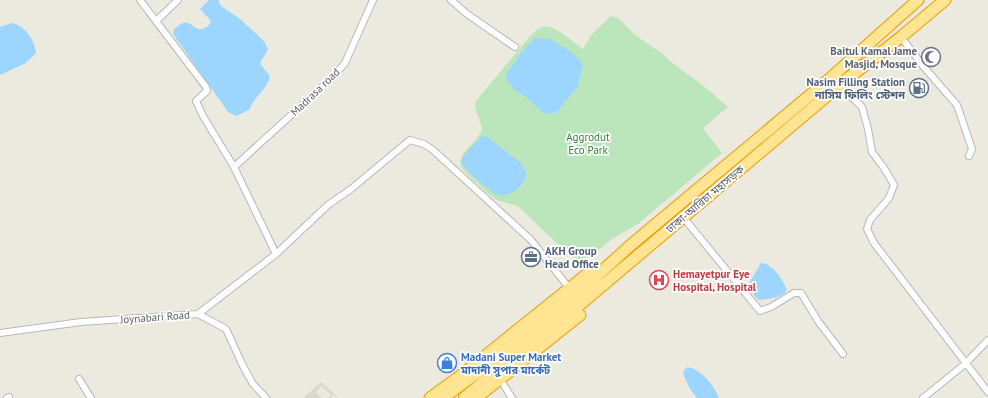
<svg xmlns="http://www.w3.org/2000/svg" width="988" height="398" viewBox="0 0 988 398" font-family="'PT Sans','Noto Sans Bengali',sans-serif">
<rect width="100%" height="100%" fill="#ece9df"/>
<!-- education -->
<path fill="#dcd8ce" d="M321,382l18,16 -6,-3 -2,3h-3l3,-3 -10,-9 -5,6 6,6h-19z"/>
<!-- green -->
<path fill="#bbe5ba" d="M611,16l7,2 17,17 28,19 7,7 36,27 22,19 -25,21 19,25 -84,71 -26,15 -11,9 -20,13 -11,-5 -52,-50 -21,-6 -8,-6 -16,-14 -12,-13 -1,-6 3,-7 14,-16 5,-8 -1,-5 -6,-18 1,-6 51,-61c4,-5 9,-10 15,-13 10,-5 32,16 41,22l9,-15z"/>
<!-- water -->
<path fill="#9cd6ff" d="M209,0h10v2l2,4 18,12 25,23 4,8c-2,6 -6,9 -8,15l10,12c-3,15 -18,22 -20,33l-13,7 -9,-4 -55,-78 1,-5c3,-2 6,-5 9,-6 8,-3 12,10 22,5 3,-2 5,-3 6,-7l-11,-12z
M12,23c13,3 23,17 24,30l-10,10 -26,12v-48z
M535,38l15,1 23,14 10,12 -5,21 -22,27h-13l-18,-17 -11,-6 -9,-12c5,-12 21,-32 30,-40z
M483,136h3l35,27 6,11c-3,11 -16,24 -29,21 -6,-1 -32,-25 -36,-31 -1,-3 -1,-3 0,-6 2,-3 18,-21 21,-22z
M761,263c11,0 22,17 26,27 -5,8 -18,9 -28,10l-3,-2 -8,-13z
M687,367c14,2 27,18 32,31h-22c-7,-8 -11,-16 -14,-26z"/>
<g fill="none" stroke-linecap="round" stroke-linejoin="round">
<!-- minor casing -->
<g stroke="#b5b8bd" stroke-width="8">
<path id="minor" d="M140,0l66,87 1,4 -11,10 7,15 31,51 42,87
M451,0l16,14 48,33
M156,21l22,-21
M901,37l22,29 34,39 15,44 -3,7
M839,85l23,22 6,22 4,23 12,16 10,17 -5,13 -19,22 -3,9 7,14 114,149
M234,167l99,-90 12,-14 28,-63
M683,217l77,94 11,-4 23,-14h7l17,28 25,33
M198,314l78,-60 52,-49 23,-16 59,-49 14,4 9,6 98,90 39,49
M0,333l81,-11 117,-8 28,15 17,37 10,18 13,14
M79,379l12,19
M500,379l12,19
M7,398l2,-1
M923,398l42,-34 23,-24"/>
</g>
<!-- trunk casing -->
<g stroke="#eb9c00" stroke-width="13">
<path id="trunk" d="M430,398l29,-21 132,-106
M443,398l78,-58 60,-50 51,-46 195,-163 91,-81
M464,398l35,-29 71,-56 277,-234 54,-42 44,-37
M476,398l104,-83"/>
</g>
<!-- minor -->
<use href="#minor" stroke="#fff" stroke-width="6"/>
<!-- trunk -->
<use href="#trunk" stroke="#ffe492" stroke-width="11"/>
</g>
<!-- icons -->
<defs>
<g id="mosque-ring" transform="scale(1)"><circle r="9.5" fill="#fff" stroke="#6b7280" stroke-width="1.5"/><path d="M3.5-4.9A6 6 0 1 0 3.5 4.9A5 5 0 1 1 3.5-4.9Z" fill="#6b7280"/></g>
<g id="fuel-ring" transform="scale(1)"><circle r="9.5" fill="#fff" stroke="#5c6f8a" stroke-width="1.5"/><path d="M-5.5-6h7V0h2V4h1.3V-2.5L3-4.5l.8-.8L6-3V5H2.5V1h-1V6h-7ZM-4.2-4.7v3.2H.2V-4.7Z" fill="#5c6f8a"/></g>
<g id="office-ring" transform="scale(1)"><circle r="9.5" fill="#fff" stroke="#5c6f8a" stroke-width="1.5"/><path d="M-6-3h4V-5.5h4V-3h4V5H-6ZM-1-4.5V-3h2v-1.5ZM-6 0V1H6V0Z" fill="#5c6f8a"/></g>
<g id="hospital-ring" transform="scale(1)"><circle r="9.5" fill="#fff" stroke="#e0444e" stroke-width="1.5"/><path d="M-5-5h3v3.5h4V-5h3V5h-3V1.5h-4V5h-3Z" fill="#e0444e"/></g>
<g id="shop-ring" transform="scale(1)"><circle r="9.5" fill="#fff" stroke="#3f7fe0" stroke-width="1.5"/><path d="M-5-2.5h2.3a2.7 3.5 0 0 1 5.4 0H5L5.5 6h-11ZM-1.5-2.5h3a1.5 2.3 0 0 0-3 0Z" fill="#3f7fe0"/></g>
</defs>
<g fill-rule="evenodd">
<use href="#mosque-ring" x="931" y="57"/>
<use href="#fuel-ring" x="919" y="88"/>
<use href="#office-ring" x="531" y="257"/>
<use href="#hospital-ring" x="659" y="280"/>
<use href="#shop-ring" x="447" y="363"/>
</g>
<g text-anchor="middle" dominant-baseline="central" stroke-width="3.5" stroke-linejoin="round" paint-order="stroke">
<!-- worship labels -->
<g font-size="11" font-weight="bold" fill="#5b616d" stroke="#fff" text-anchor="end">
<text x="917" y="51">Baitul Kamal Jame<tspan x="917" dy="13">Masjid, Mosque</tspan></text>
</g>
<!-- service labels -->
<g font-size="11" font-weight="bold" fill="#4e5e75" stroke="#fff" text-anchor="end">
<text x="905" y="82">Nasim Filling Station<tspan x="905" dy="13">নাসিম ফিলিং স্টেশন</tspan></text>
<text x="545" y="251" text-anchor="start">AKH Group<tspan x="545" dy="13">Head Office</tspan></text>
</g>
<!-- street labels -->
<g font-size="11" fill="#585c61" stroke="#fff">
<text transform="translate(315 92) rotate(-44)">Madrasa road</text>
<text transform="translate(705 199) rotate(-40)">ঢাকা-আরিচা মহাসড়ক</text>
<text transform="translate(155 317) rotate(-4)">Joynabari Road</text>
</g>
<!-- park labels -->
<g font-size="11" fill="#318733" stroke="#fff">
<text x="588" y="137">Aggrodut<tspan x="588" dy="13">Eco Park</tspan></text>
</g>
<!-- health labels -->
<g font-size="11" font-weight="bold" fill="#be3a42" stroke="#fff" text-anchor="start">
<text x="673" y="274">Hemayetpur Eye<tspan x="673" dy="13">Hospital, Hospital</tspan></text>
</g>
<!-- shop labels -->
<g font-size="11" font-weight="bold" fill="#366cbe" stroke="#fff" text-anchor="start">
<text x="461" y="357">Madani Super Market<tspan x="461" dy="13">মাদানী সুপার মার্কেট</tspan></text>
</g>
</g>
</svg>
